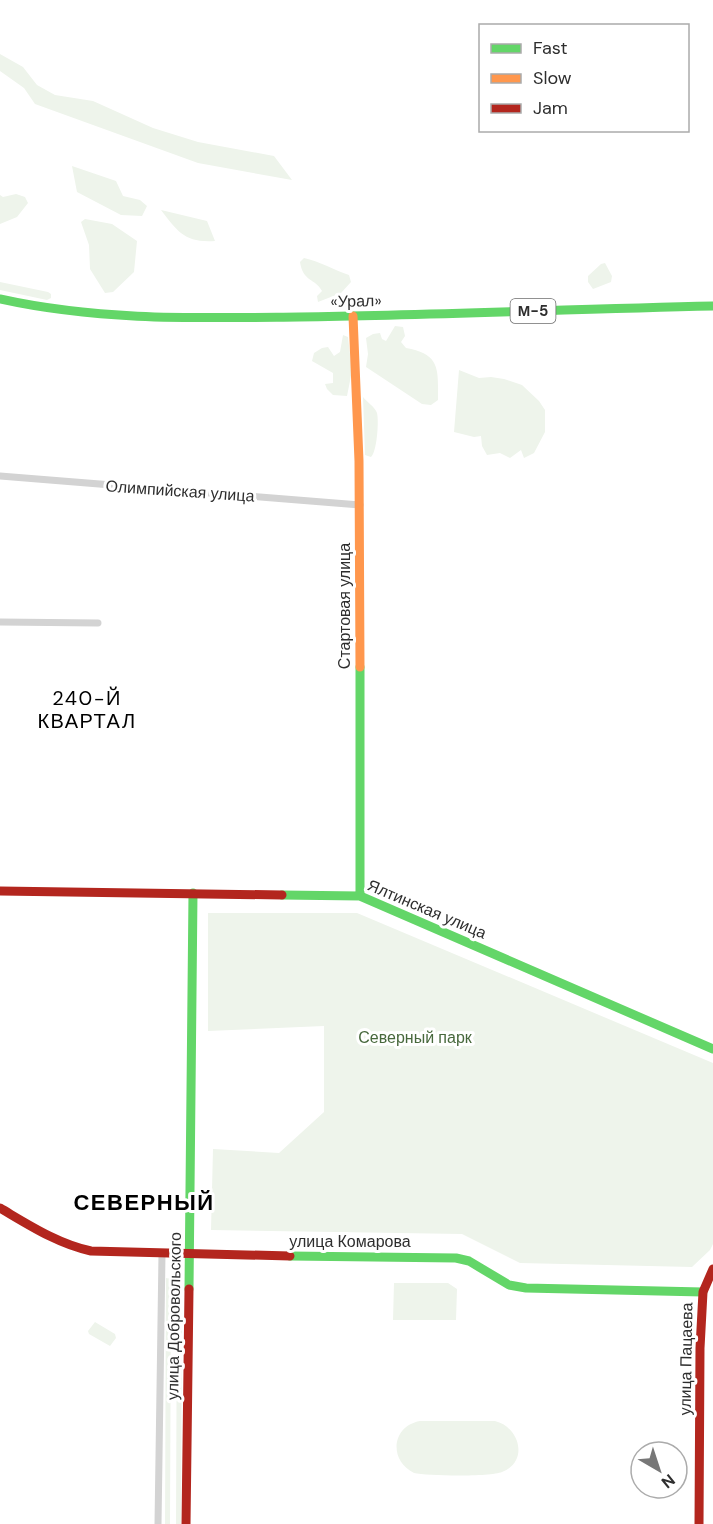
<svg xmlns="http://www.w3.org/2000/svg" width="713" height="1524" viewBox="0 0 713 1524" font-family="'DM Sans',sans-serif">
<rect width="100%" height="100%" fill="#fff"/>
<!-- green -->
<path fill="#eef4eb" d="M0,54l23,13 14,18 18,10 38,6 60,27 45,14 76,14 18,24 -94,-17 -163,-59 -11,-16 -24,-17z
M72,166l44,15 7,15 17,4 7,6 -5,10 -21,-1 -44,-23z
M16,194l9,3 3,6 -11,14 -17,7v-29l3,2z
M161,210l46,11 8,20c-30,2 -37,-9 -54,-31z
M85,219l27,5 25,17 -3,31 -21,20 -8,1 -15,-24 -1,-24 -8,-23z
M304,258c15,3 30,12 45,17l2,7 -10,11 -23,9 -1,-6 5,-5c-7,-13 -19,-9 -22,-29z
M605,263l7,13 -1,6 -18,7 -5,-7v-6l13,-12z
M0,282l48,10 3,2v4l-4,2 -47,-10z
M395,326l8,1 2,9 -4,6 5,6c35,6 32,22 32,52l-7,5 -9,-1 -56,-37 2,-13 -2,-16 7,-4 7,-1 2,6 4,2z
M343,335l5,2 4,34 -5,25 -14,-1 -6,-6 -2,-5 8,-1v-10l-21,-12 2,-8 8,-5 6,-1 6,9 6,-4z
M459,370l20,8 12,-1 13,2 18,6 17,16 6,9v22l-11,21 -10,5 -3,-8 -11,8 -10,-5 -13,2 -5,-9 -1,-10 -7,1 -20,-5z
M363,397c4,5 12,10 14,16 2,8 0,39 -6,44l-6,-2z
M208,913h149l356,150v181l-3,6 -18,17 -172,-4 -58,-29 -251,-4 2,-81 66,4 45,-41v-86l-116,5z
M166,1278l5,1 -1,245h-5z
M177,1279h5l-1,245h-5z
M394,1283h54l9,6 -1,31h-63z
M95,1322l20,12 1,4 -6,8 -21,-12 -1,-3z
M420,1421h75c25,6 34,41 7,51 -12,5 -75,4 -88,1 -26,-13 -22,-47 6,-52z"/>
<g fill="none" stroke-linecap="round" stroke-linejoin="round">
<!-- street -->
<path stroke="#d3d3d3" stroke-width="7" d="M0,476l360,29
M0,622l98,1
M158,1524l4,-270"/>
<!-- fast -->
<path stroke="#63d668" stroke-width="9" d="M0,299c99,22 198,19 299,18 138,-2 276,-8 414,-11
M360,667v229
M282,895l78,1 353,153
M290,1256l166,2 13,3 40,24 17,3 177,4
M189,1289l4,-396"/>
<!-- slow -->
<path stroke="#ff974d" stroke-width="9" d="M353,316l6,145 1,206"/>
<!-- jam -->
<path stroke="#b3261e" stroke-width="9" d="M0,891l282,4
M0,1208c29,17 58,36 91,43l199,5
M186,1524l3,-235
M699,1524l1,-176 3,-56 10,-23"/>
</g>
<g text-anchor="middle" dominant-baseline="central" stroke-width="6" stroke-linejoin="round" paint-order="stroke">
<!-- shield labels -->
<rect fill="#fff" stroke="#6d6d6d" stroke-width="1.5" x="510.5" y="299" width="45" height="24" rx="4.5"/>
<g font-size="15" font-weight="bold" fill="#2e2e2e">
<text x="533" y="311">М-5</text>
</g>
<!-- street labels -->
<g font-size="16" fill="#2e2e2e" stroke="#fff">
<text transform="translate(356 301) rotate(-1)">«Урал»</text>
<text transform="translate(180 491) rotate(4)">Олимпийская улица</text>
<text transform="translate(344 606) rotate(-90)">Стартовая улица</text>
<text transform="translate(427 909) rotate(23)">Ялтинская улица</text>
<text x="350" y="1241">улица Комарова</text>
<text transform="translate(174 1316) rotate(-89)">улица Добровольского</text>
<text transform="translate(686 1359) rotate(-89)">улица Пацаева</text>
</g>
<!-- park labels -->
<g font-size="16" fill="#47683c" stroke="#fff">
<text x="415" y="1037">Северный парк</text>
</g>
<!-- quarter labels -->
<g font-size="20" letter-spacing="1.5" fill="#000" stroke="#fff">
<text x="87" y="698">240-Й<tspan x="87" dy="23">КВАРТАЛ</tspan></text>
</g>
<!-- district labels -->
<g font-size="22" font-weight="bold" letter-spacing="1.5" fill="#000" stroke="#fff">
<text x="144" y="1202">СЕВЕРНЫЙ</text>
</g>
</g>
<!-- legend -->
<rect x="479" y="24" width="210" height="108" fill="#ffffff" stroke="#ababab" stroke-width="1.5"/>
<rect x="491" y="44" width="30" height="9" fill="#63d668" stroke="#ababab" stroke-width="1.5"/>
<text x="533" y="54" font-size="18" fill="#2e2e2e">Fast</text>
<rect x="491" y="74" width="30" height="9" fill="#ff974d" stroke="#ababab" stroke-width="1.5"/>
<text x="533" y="84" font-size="18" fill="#2e2e2e">Slow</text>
<rect x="491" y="104" width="30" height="9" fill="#b3261e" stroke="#ababab" stroke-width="1.5"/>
<text x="533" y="114" font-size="18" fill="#2e2e2e">Jam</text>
<!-- north arrow -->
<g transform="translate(659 1470) rotate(141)"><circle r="28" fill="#ffffff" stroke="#ababab" stroke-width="1.5"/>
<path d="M0-4.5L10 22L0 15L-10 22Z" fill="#777777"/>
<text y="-9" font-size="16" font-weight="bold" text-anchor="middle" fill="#2e2e2e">N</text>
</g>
</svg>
